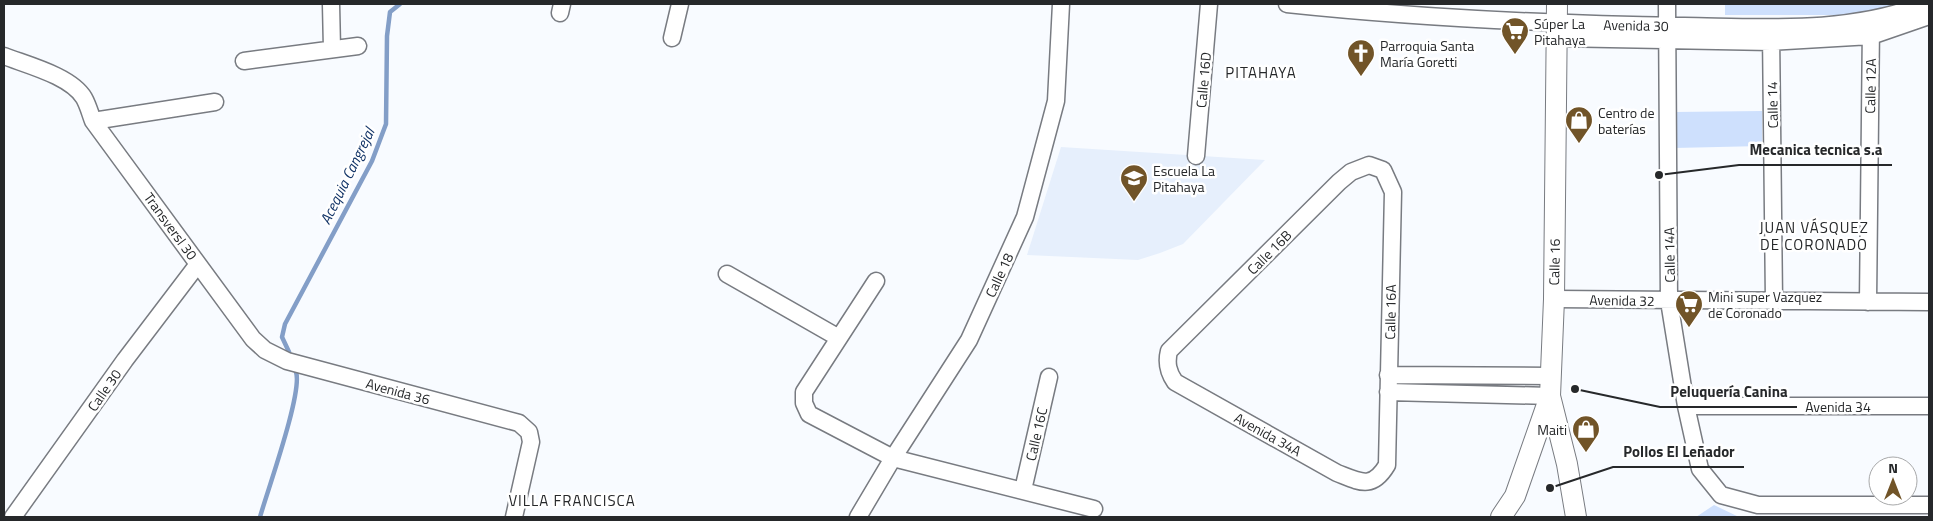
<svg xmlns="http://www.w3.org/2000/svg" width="1933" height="521" viewBox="0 0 1933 521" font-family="'Titillium Web',sans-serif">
<rect width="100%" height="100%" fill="#f8fbff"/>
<!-- built -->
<path fill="#e6effc" d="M1061,147l204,13 -82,84 -23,9 -22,7 -111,-5z"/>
<!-- green -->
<path fill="#cee0fd" d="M1725,4h178l-45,11h-133z
M1762,111v35l-88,2v-36z
M1714,505l25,12h-43z"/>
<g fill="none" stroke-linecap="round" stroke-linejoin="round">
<!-- stream -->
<path stroke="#839ec7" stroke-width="4.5" d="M289,352l-7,-15 3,-13 87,-163 14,-37 1,-88 3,-24 10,-8
M260,517c7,-25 43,-125 36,-145"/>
<!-- minor casing -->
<g stroke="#787b81" stroke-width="19">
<path id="minor" d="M331,4l1,45
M1287,4c132,14 265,20 397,22 79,1 165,8 240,-22
M1667,4l2,297 17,105 14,63 21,26 37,10h171
M560,13l2,-9
M1771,32l3,270
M672,38l8,-34
M1556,38l215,4 100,-6 58,-20
M4,56c23,9 67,20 80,42 4,7 6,15 9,23l160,218 12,11 22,11 232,62 10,9 2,10 -17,75
M244,61l114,-15
M93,121l122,-19
M1196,156l13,-152
M1369,165l14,5 10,22 -6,273c-15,25 -27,17 -50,8l-162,-91c-7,-10 -9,-19 -6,-31l170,-169 12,-10z
M727,274l112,64
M876,281l-72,111v11l5,11 84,44 201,51
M1554,299l375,3
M1868,302l3,-277
M1388,375l162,1
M1388,392l162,4
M1686,406h243
M1023,490l26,-113
M13,517l112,-157 73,-96
M858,517l35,-59 76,-118 56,-123 31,-116 5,-97"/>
</g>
<!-- tertiary casing -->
<g stroke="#787b81" stroke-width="22">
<path id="tertiary" d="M1557,4l-3,295 -4,97 17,68 9,53
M1501,517l14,-21 35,-100"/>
</g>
<!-- minor -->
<use href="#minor" stroke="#fff" stroke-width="16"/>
<!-- tertiary -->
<use href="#tertiary" stroke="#fff" stroke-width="20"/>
</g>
<!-- icons -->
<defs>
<g id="supermarket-pin" transform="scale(1.4375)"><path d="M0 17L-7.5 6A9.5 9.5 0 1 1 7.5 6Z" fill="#715428" stroke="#fff"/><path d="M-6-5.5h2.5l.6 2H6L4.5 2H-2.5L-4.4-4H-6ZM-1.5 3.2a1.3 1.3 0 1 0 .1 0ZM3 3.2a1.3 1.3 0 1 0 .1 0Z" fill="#fff"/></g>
<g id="church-pin" transform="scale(1.4375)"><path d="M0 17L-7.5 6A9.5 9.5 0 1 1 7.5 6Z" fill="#715428" stroke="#fff"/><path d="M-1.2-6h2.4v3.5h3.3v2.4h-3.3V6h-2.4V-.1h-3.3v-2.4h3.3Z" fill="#fff"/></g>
<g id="shop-pin" transform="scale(1.4375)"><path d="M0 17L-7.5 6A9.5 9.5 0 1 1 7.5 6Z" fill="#715428" stroke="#fff"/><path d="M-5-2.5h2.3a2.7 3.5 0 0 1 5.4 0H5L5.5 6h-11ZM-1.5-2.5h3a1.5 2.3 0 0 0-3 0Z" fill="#fff"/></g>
<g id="school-pin" transform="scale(1.4375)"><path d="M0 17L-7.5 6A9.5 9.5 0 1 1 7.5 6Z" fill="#715428" stroke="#fff"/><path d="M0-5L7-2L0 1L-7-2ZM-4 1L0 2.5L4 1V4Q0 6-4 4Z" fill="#fff"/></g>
</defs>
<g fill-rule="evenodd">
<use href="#supermarket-pin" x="1515" y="31"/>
<use href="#church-pin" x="1361" y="53"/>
<use href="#shop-pin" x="1579" y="120"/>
<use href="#school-pin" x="1134" y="178"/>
<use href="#supermarket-pin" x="1689" y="304"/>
<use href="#shop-pin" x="1586" y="429"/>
</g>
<g text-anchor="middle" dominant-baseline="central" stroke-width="5" stroke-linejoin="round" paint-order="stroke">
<!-- poi labels -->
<g font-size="14" fill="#26282a" stroke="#fff" text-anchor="start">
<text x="1534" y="23">Súper La<tspan x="1534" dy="16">Pitahaya</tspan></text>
<text x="1380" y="45">Parroquia Santa<tspan x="1380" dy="16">María Goretti</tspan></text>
<text x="1598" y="112">Centro de<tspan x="1598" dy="16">baterías</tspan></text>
<text x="1153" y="170">Escuela La<tspan x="1153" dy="16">Pitahaya</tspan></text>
<text x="1708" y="296">Mini super Vazquez<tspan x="1708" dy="16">de Coronado</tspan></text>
<text x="1567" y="429" text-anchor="end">Maiti</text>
</g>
<!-- street labels -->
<g font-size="14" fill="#26282a" stroke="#fff">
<text transform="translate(1636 25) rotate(1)">Avenida 30</text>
<text transform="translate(1203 80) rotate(-85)">Calle 16D</text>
<text transform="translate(1870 86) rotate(-89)">Calle 12A</text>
<text transform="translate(1772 105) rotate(-91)">Calle 14</text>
<text transform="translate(171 226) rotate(54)">Transversl 30</text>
<text transform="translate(1269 252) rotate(-45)">Calle 16B</text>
<text transform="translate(1669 255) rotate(-91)">Calle 14A</text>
<text transform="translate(1554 262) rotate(-89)">Calle 16</text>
<text transform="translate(999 275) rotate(-65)">Calle 18</text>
<text transform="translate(1622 300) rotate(1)">Avenida 32</text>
<text transform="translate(1390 312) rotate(-89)">Calle 16A</text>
<text transform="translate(104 390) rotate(-55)">Calle 30</text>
<text transform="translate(398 391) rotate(15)">Avenida 36</text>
<text x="1838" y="406">Avenida 34</text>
<text transform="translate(1036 434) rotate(-77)">Calle 16C</text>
<text transform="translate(1268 434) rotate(29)">Avenida 34A</text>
</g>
<!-- neighbourhood labels -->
<g font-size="15" letter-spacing="1" fill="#26282a" stroke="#fff">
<text x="1261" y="72">PITAHAYA</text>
<text x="1814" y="227">JUAN VÁSQUEZ<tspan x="1814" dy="17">DE CORONADO</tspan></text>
<text x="572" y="500">VILLA FRANCISCA</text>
</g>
<!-- water labels -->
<g font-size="15" font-style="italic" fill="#136" stroke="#fff">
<text transform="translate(347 176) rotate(-64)">Acequia Cangrejal</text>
</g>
</g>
<!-- callouts -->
<path fill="none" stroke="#26282a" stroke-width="2" d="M1659 175L1739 165H1892M1575 389L1660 407H1797M1550 488L1613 467H1744"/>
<g fill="#26282a" stroke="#fff" stroke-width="2">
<circle cx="1659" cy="175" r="5"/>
<circle cx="1575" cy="389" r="5"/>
<circle cx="1550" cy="488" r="5"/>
</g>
<g font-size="15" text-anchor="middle" font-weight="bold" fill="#26282a" stroke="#fff" stroke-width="5" stroke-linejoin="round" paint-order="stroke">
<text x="1816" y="155">Mecanica tecnica s.a</text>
<text x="1729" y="397">Peluquería Canina</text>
<text x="1679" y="457">Pollos El Leñador</text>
</g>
<!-- border -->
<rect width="1933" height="521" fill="none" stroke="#26282a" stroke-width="10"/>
<!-- north arrow -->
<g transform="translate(1893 481)"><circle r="24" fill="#ffffff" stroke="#a8a9aa"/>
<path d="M0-4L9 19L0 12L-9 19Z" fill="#715428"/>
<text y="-8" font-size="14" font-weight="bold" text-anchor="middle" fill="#26282a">N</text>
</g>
</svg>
